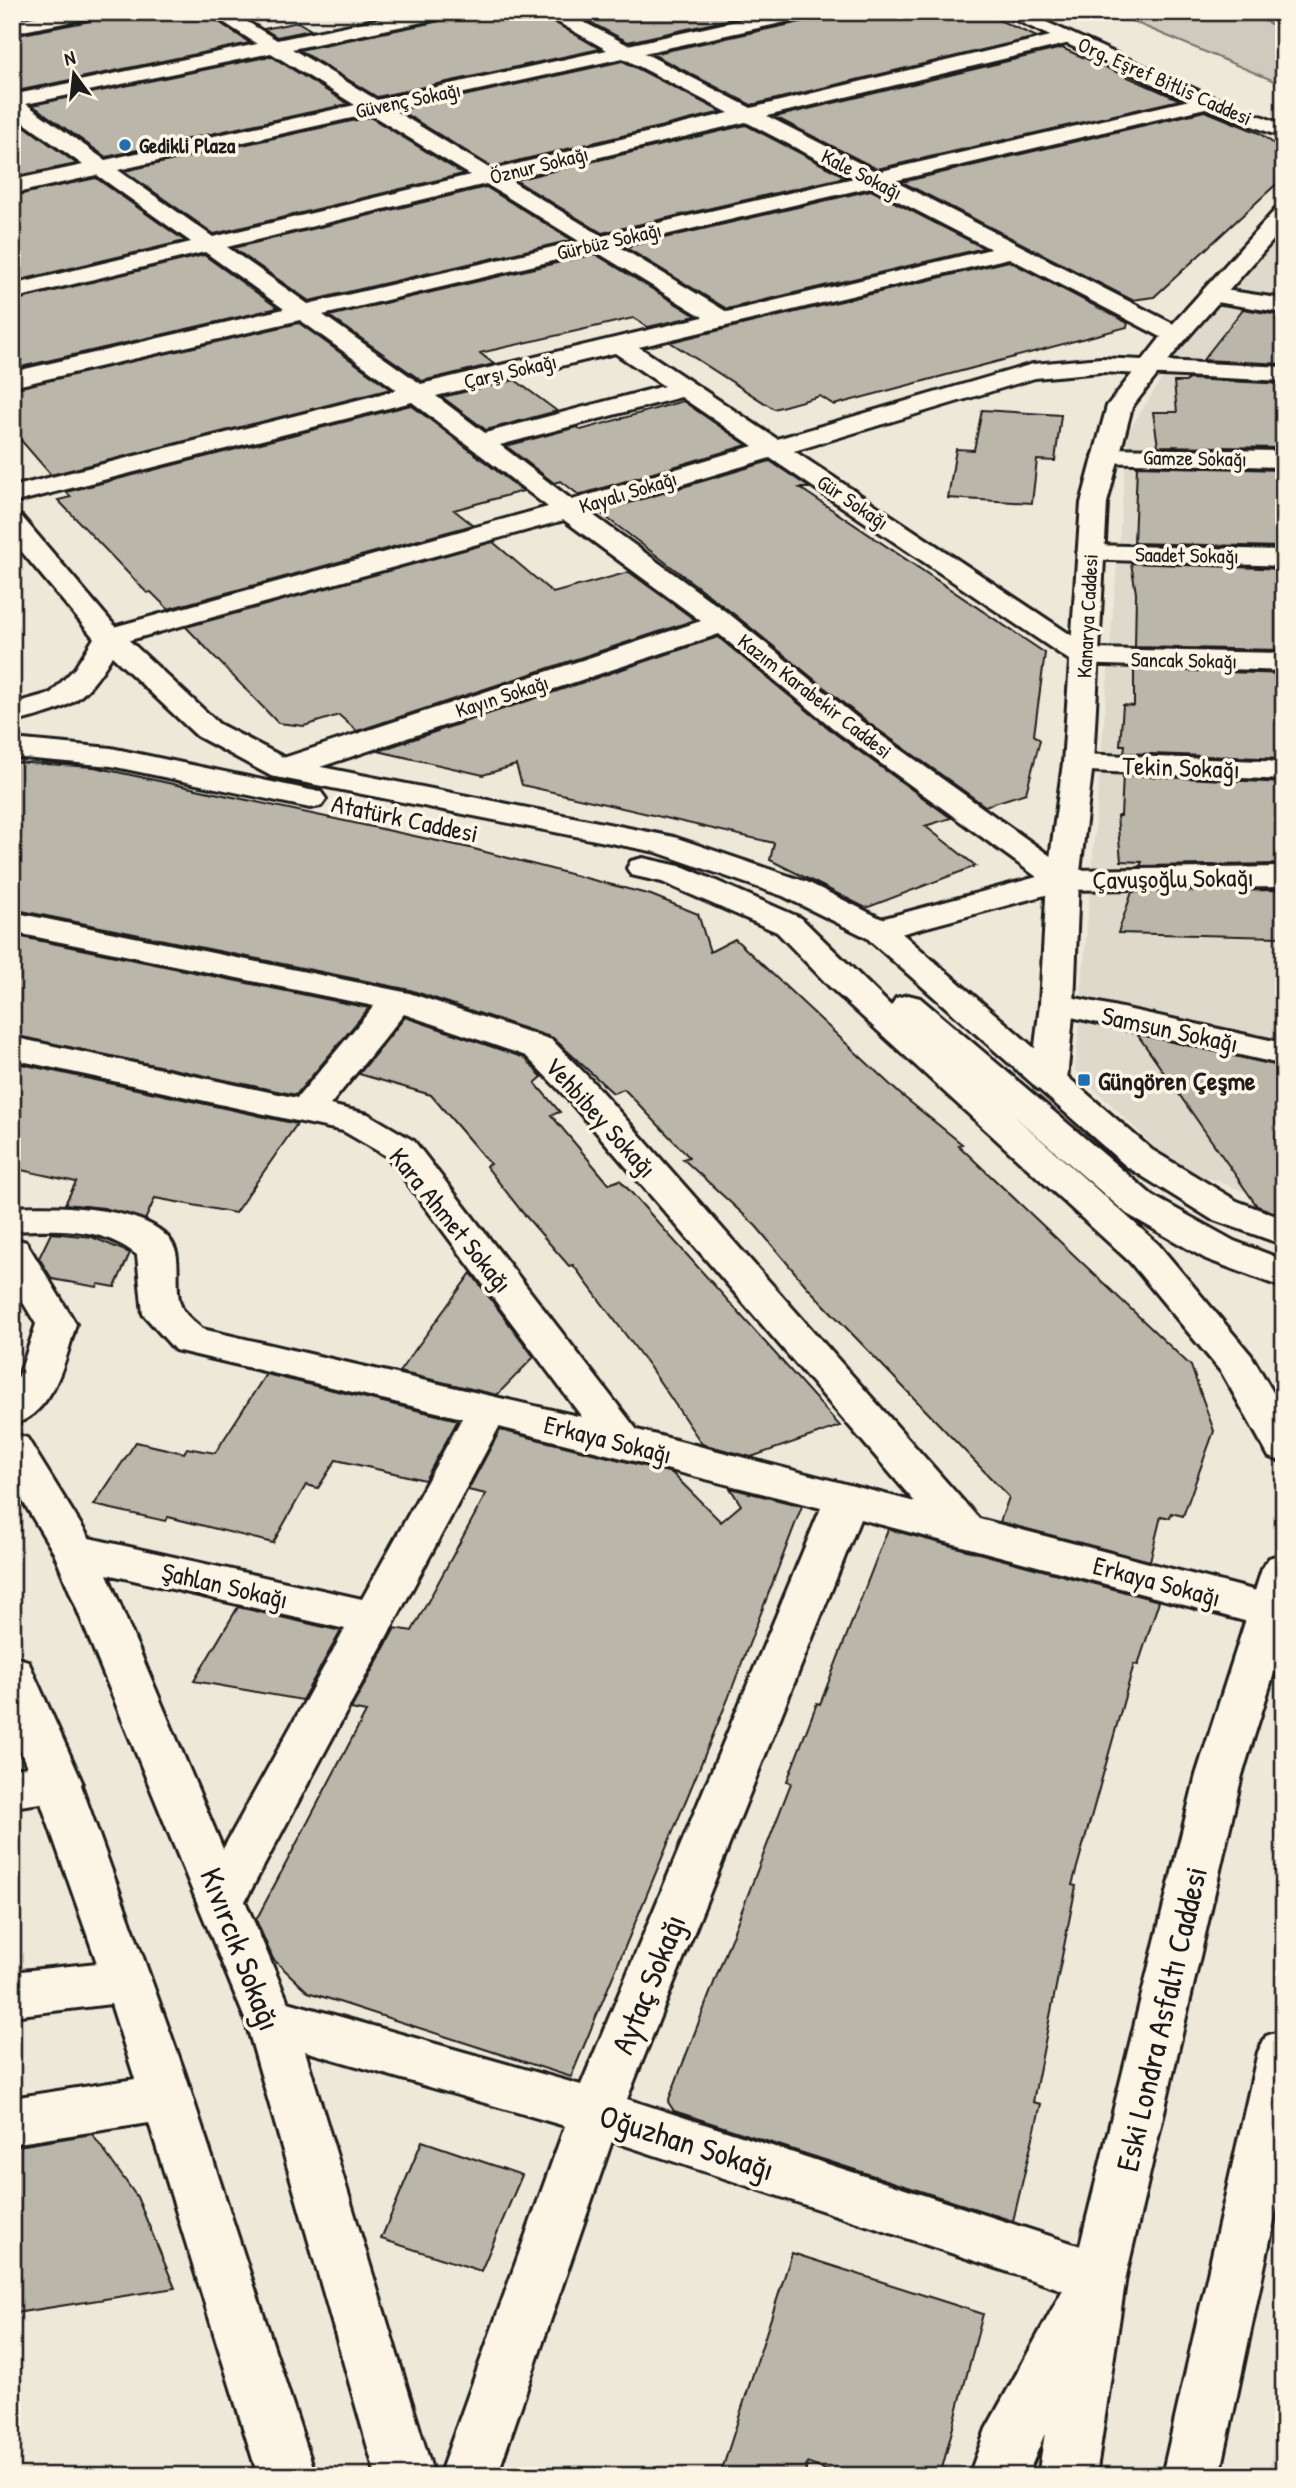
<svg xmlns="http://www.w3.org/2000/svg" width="1296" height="2488" viewBox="0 0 1296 2488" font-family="'Patrick Hand',sans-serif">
<rect width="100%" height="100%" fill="#eee8d9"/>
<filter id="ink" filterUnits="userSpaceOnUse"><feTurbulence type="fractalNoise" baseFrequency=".0143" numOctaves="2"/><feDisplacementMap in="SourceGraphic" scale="14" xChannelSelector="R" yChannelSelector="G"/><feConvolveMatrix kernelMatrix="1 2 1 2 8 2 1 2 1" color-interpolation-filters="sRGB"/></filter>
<g filter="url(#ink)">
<!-- built -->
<path fill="#ded9cb" d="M1284,235v971l-111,-41 -98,-95 53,-638 63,-100z
M1284,2388v88h-16z"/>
<!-- green -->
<path fill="#cfcabd" stroke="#76736c" stroke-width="2" d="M1110,12h137l37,19v54z"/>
<!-- building -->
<path fill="#bab6aa" stroke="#1c1c1c" stroke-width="2" d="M102,12h102l46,31 -238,49v-56l78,-15z
M484,12h53l63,37 -223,48 -78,-47z
M570,12h194l-136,30z
M816,12h165l56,25 -286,68 -99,-51 153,-33z
M298,22l13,8 -34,7 -13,-8z
M1062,48l118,52 -303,69 -102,-52z
M271,56l77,48 -242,53 -74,-52z
M623,61l99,51 -230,55 -93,-57z
M1205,111l54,22 25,18v26l-130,120 -22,3 -230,-118z
M12,117l65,47 -65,13z
M370,117l93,57 -249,60 -90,-63z
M746,125l100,52 -244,56 -87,-53z
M96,178l89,63 -173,41v-86z
M486,187l86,53 -263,61 -76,-53z
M871,190l113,58 -257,61 -102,-62z
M595,254l101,62 -48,11 -15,-9 -153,35 14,11 -72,17 -93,-65z
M204,255l74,53 -266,61v-68z
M1009,261l119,62 -1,4 -293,78 -14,-9 -46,13 -104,-67z
M1243,309l41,7v48l-81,-4z
M299,323l92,66 -340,86 -39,-45v-41z
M1188,379l96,5v64l-126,-2 -5,-34h24l-3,-30h12z
M515,380l42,31 -71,19 -44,-33z
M683,401l64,44 -168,50 -18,-14 -7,2 -48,-37 71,-19 4,3z
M411,405l112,86 -69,19 19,15 -305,84 -17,-17 -4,1 -89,-93 13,-3 -5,-5z
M982,410l79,5 -6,46 -18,-1 -5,43 -84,-5 8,-49 18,1z
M770,461l40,27h-10l245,165 -11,82 6,5 -14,53 -41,13 -122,-87 -128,-104 -136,-103z
M1137,466l147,4v77l-150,-4z
M493,542l60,51 76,-21 66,48 -338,111 -18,-16 -35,11 -26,-3 -92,-96z
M1131,563l153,6v81l-149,-3 1,-54z
M718,637l119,98 114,83 -26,8 51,40 -110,42 -96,-48 4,-17 -252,-58 -6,-20 -33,10 -105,-24z
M1134,669l150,5v85l-160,-6 1,-8h-5l3,-40 11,1z
M12,762l82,5 376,81 181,47 47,19 12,38 25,-13 164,154 63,51 -4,1 233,221 23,65 -31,85 -12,-3 -1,5 -9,-2 -11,45 -150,-39 9,-25 -201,-209 -52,-62 -73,-67 6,-2 -65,-68 -11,4 -60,-55 -143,-48 -398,-81z
M1123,775l161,8v81l-144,2 2,-4 -21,-1 -4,-45h4z
M1284,890v47l-166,-4 14,-41z
M12,935l357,73 -73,87 -284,-60z
M405,1017l120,41 17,19 -7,6 25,29 -9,3 58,69 11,-4 220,246 -89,31 -49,-13 -53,-78 -76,-101 -4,1 -46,-53 -37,-47 4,-2 -59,-69 -72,-21z
M1137,1034l147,33v149l-27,-10z
M12,1062l285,62 -62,89 -80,-15 -10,22 -41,-12 -39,-4 11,-22 -64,-14z
M51,1233l41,4 38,16 -15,34 -16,-3 -2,3 -45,-8 -13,-21z
M471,1273l63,84 -37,38 -98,-23z
M266,1374l192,46 -33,60 -89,-20 -18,28 -12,-3 -33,58 -105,-26 -3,4 -71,-16 42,-63 48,11 3,-5 28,5z
M500,1430l172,43 49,49 20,-17 -11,-17 72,18 -74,193 -157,378 -263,-85 -35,-33 -17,-39 110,-208 -15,-3 44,-81 17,3 74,-137 -18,-4z
M888,1529l271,72 -21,64 -4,-1 -62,221 4,1 -43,216 8,2 -28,117 -339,-110 -6,-9 123,-319 -4,-2 30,-78 3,1z
M238,1607l103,24 -39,69 -108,-19z
M92,2134l45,63 38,91 -160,25 -3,-166z
M422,2141l100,34 -41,96 -100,-32z
M792,2253l191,61 -43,162h-98l-35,-13 -2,13h-85z"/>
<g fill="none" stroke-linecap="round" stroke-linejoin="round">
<!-- lane casing -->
<g stroke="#1c1c1c" stroke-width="5">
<path id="lane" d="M1262,12h13l9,5v7z"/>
</g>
<!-- street casing -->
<g stroke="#1c1c1c" stroke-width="6">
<path id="street" d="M59,12h40l-9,6 -78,15v-12z
M208,12h23l46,28 136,-28h38l-9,6 -150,31 85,51 230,-50 -67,-38h24l64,33 149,-33h36l-9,6 -160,35 107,55 316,-76 10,6 -3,4 -307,74 110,56 330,-76 7,2 3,4 -3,4 -320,75 291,149 3,5 -3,5h-18l-158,-82 -370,89 138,92 256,-75 68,-6 183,9v14l-183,-9 -66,6 -241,73 298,198 192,4v18l-209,-7 -305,-206 -181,54 144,105 128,104 209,149 214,-3v20l-220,3 -186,50 -12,-3 -5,-7 5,-7 171,-46 -198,-144 -120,-99 -426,142 -11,2 -11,-2 -5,-7 5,-7 430,-141 -137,-101 -445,123 -10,3 -10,-3 -4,-6 4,-6 449,-124 -136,-105 -400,101v-16l385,-97 -97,-70 -288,67v-15l272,-63 -79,-57 -193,47v-14l179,-43 -94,-67 -85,19v-14l71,-15 -71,-51v-19l245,-51zM271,53l84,52 -250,55 -79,-56zM623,58l106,55 -237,57 -100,-61zM370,114l100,61 -257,62 -95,-67zM746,122l108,56 -252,58 -94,-57zM486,184l93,57 -271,63 -81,-57zM871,187l120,62 -264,63 -109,-66zM595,251l108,66 -282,67 -98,-69zM615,353l49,33 -179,47 -49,-37zM681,397l72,49 -181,54 -72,-55z
M1211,288l73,11v14l-81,-13 -4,-5 4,-5z
M1106,448l178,3v16l-187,-5 -4,-6 4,-6z
M1091,545l193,5v16l-203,-7 -4,-6 4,-6z
M1078,754l206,8v18l-217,-10 -4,-7 4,-7z
M12,912l397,81 143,47 40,41 387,438 305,79v26l-13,4 -411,-109 -233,580 491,159 8,18 -8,18 -19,8 -487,-161 -115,335h-58l126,-350 -260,-75 129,425h-58l-131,-457 -191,-466 -42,-70v-50l15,5 62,100 273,61 100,-181 -287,-68 -32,-36 -6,-59c-37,-29 -80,-26 -125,-24v-24c38,-2 151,-3 164,45 4,17 -2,43 7,58 4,7 14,14 19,19l380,88 -194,-260 -45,-26 -331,-72v-22l285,61 77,-92 -362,-74zM404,1014l122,42 40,41 349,405 -278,-72 -223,-289 -46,-27 -38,-9zM499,1427l322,81 -240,577 -293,-83 -43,-101zM107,1574l238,55 -122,220z
M1057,994l227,49v22l-239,-54 -5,-7 5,-7z
M12,1238l14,4 50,82c-11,37 -22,89 -64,101v-41l7,-8 17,-52 -24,-40z
M12,1656l16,5 54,121 -1,3 103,286 132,405h-58l-109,-353 -137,21v-46l123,-19 -24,-75 -99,12v-44l85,-9 -56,-160 -29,4v-38l15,-2 -15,-37z"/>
</g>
<!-- secondary casing -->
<g stroke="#1c1c1c" stroke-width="6">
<path id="secondary" d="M999,12h25l190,86 70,27v13l-84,-32z
M1284,207v21l-105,119 -47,60 -25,96 -14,260 -14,117 -5,124 -7,76 -5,8 -13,3 -13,-3 -5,-8 9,-76 7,-124 16,-117 18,-260 26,-97 54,-69 115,-128z
M12,515l10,2 97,114 100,93 72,37 383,76 133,45 83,41 5,7 -5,7 -12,3 -12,-3 -83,-41 -127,-44 -385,-76 -74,-40 -85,-80c-30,49 -45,53 -100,67v-19l39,-11 24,-25 19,-30 -82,-98z
M12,739l99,9 199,42 11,2 5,7 -5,7 -11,2 -199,-42 -99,-9z
M643,858l41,9 117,51 5,7 -5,7 -12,3 -12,-3 -115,-50 -31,-7 -4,-7 4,-7z"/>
</g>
<!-- primary casing -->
<g stroke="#1c1c1c" stroke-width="6">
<path id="primary" d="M789,915l12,3 90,88 5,-8 12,-3 12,3 233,198 81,45 50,19v28l-78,-29 -79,-45 -116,-101 147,131 93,111 33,56v51l-15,-5 -47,-84 -92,-111 -301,-276 -52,-54 -5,-7 5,-7z
M878,920l12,3 262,227 85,51 47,18v26l-73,-26 -85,-53 -260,-229 -5,-7 5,-7z
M1284,1553v88l-42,134 -116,501 -30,200h-58l7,-43 -18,43h-58l17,-47 80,-145 5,-2 125,-507 66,-206 7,-11z
M1284,2030v144l-64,302h-58l96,-424 8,-16z"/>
</g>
<!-- lane -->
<use href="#lane" fill="#fcf5e5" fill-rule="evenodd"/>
<!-- street -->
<use href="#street" fill="#fcf5e5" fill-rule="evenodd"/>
<!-- secondary -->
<use href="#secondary" fill="#fcf5e5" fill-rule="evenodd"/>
<!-- primary -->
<use href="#primary" fill="#fcf5e5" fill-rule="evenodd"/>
</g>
</g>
<!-- markers -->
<g fill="#1f6fb2" stroke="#fcf5e5" stroke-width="2.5">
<circle cx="125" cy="145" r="7"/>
<rect x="1077" y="1073" width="14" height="14" rx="3.5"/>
</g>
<g text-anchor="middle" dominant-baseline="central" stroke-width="7" stroke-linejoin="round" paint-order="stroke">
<!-- far-street labels -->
<g font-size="21" fill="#1c1c1c" stroke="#fcf5e5">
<text transform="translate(1165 81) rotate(24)">Org. Eşref Bitlis Caddesi</text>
<text transform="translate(408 100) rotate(-12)">Güvenç Sokağı</text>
<text transform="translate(539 165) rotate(-14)">Öznur Sokağı</text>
<text transform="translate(862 174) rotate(27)">Kale Sokağı</text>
<text transform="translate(609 241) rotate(-13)">Gürbüz Sokağı</text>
<text transform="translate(510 371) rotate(-13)">Çarşı Sokağı</text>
<text transform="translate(1195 458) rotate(1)">Gamze Sokağı</text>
<text transform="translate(628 492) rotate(-17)">Kayalı Sokağı</text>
<text transform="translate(853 502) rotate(34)">Gür Sokağı</text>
<text transform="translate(1187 555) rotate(1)">Saadet Sokağı</text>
<text transform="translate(1087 616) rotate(-87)">Kanarya Caddesi</text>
<text transform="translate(1184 660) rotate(1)">Sancak Sokağı</text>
<text transform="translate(502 696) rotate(-18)">Kayın Sokağı</text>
<text transform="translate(815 696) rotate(38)">Kazım Karabekir Caddesi</text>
</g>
<!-- far-poi labels -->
<g font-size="21" font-weight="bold" fill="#1c1c1c" stroke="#fcf5e5" text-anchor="start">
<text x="139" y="145">Gedikli Plaza</text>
</g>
<!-- street labels -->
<g font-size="26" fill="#1c1c1c" stroke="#fcf5e5">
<text transform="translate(1181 767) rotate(2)">Tekin Sokağı</text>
<text transform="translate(405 818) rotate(12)">Atatürk Caddesi</text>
<text transform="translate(1173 878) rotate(-1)">Çavuşoğlu Sokağı</text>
<text transform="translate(1170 1029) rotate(12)">Samsun Sokağı</text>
<text transform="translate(601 1117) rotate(48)">Vehbibey Sokağı</text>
<text transform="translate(451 1220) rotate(51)">Kara Ahmet Sokağı</text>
<text transform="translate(608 1439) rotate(14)">Erkaya Sokağı</text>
<text transform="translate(1157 1581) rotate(15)">Erkaya Sokağı</text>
<text transform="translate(225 1585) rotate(13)">Şahlan Sokağı</text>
</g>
<!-- poi labels -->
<g font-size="26" font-weight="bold" fill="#1c1c1c" stroke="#fcf5e5" text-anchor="start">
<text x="1098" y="1080">Güngören Çeşme</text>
</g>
<!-- near-street labels -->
<g font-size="32" fill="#1c1c1c" stroke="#fcf5e5">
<text transform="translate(241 1949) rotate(69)">Kıvırcık Sokağı</text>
<text transform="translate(648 1984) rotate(-68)">Aytaç Sokağı</text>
<text transform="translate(1161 2019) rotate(-77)">Eski Londra Asfaltı Caddesi</text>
<text transform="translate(687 2142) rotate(18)">Oğuzhan Sokağı</text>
</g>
</g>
<!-- margin -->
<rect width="1296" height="2488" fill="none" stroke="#fcf5e5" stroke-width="42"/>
<rect x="21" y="21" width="1254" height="2446" fill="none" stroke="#1c1c1c" stroke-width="2.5" filter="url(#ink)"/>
<!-- north arrow -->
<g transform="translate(74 74) rotate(345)" stroke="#fcf5e5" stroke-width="5" paint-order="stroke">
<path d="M0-5L12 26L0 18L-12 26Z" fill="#1c1c1c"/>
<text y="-10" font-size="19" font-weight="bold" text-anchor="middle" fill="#1c1c1c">N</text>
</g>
</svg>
